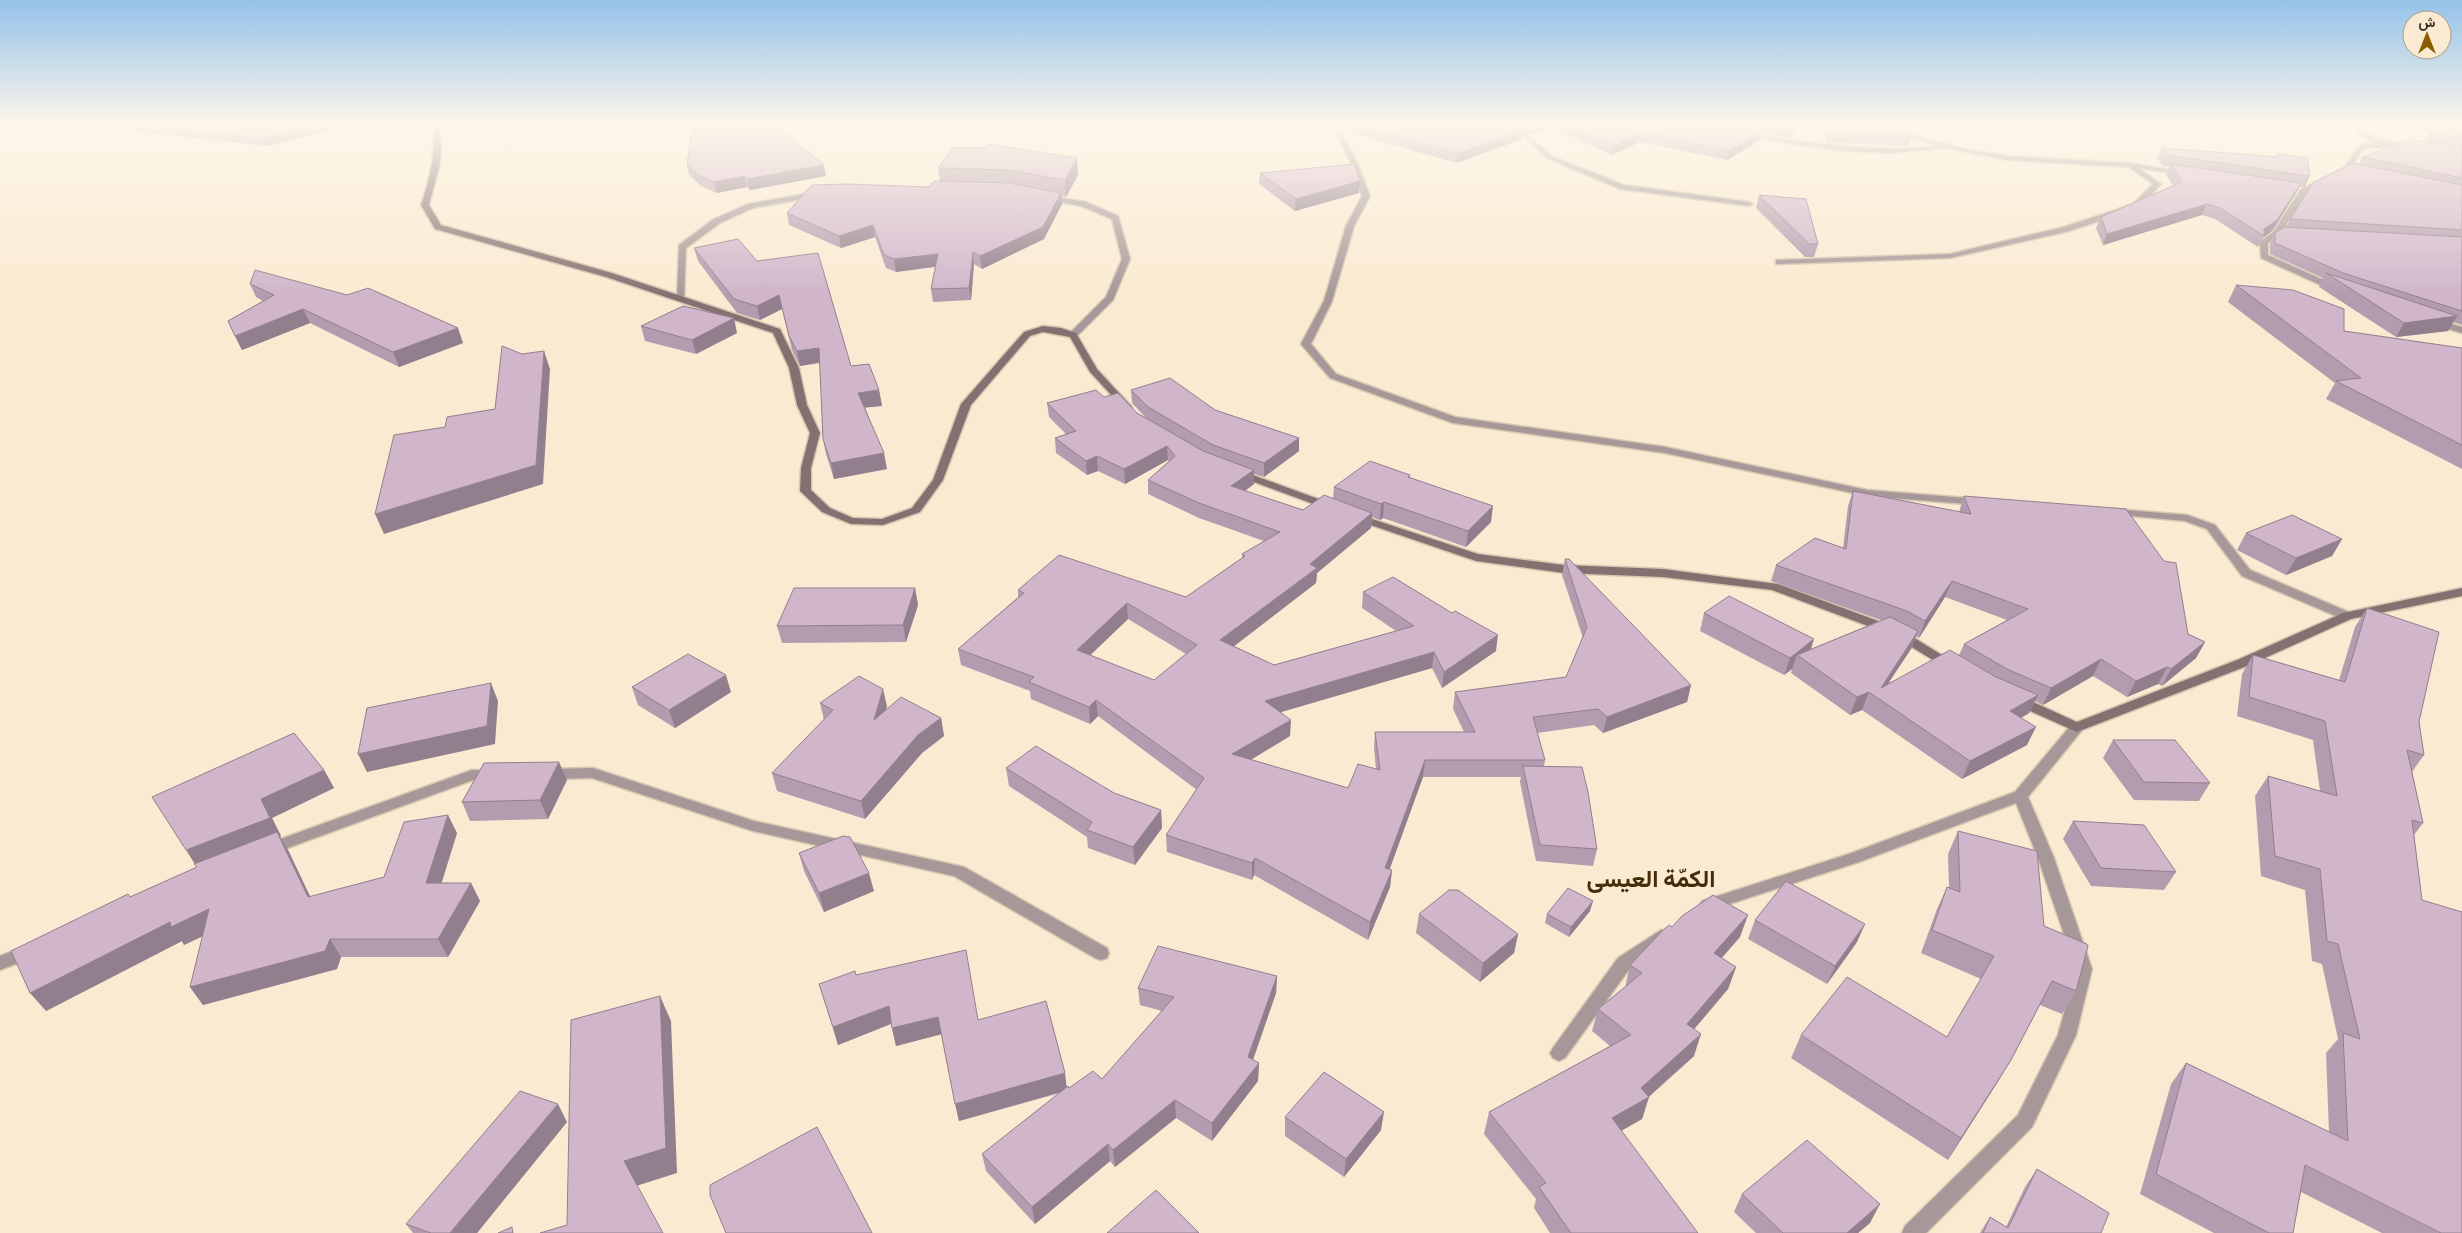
<svg xmlns="http://www.w3.org/2000/svg" width="2462" height="1233" viewBox="0 0 2462 1233" font-family="'Crimson Pro',Vazirmatn,serif">
<rect width="100%" height="100%" fill="#faead1"/>
<g fill="none" stroke-linecap="round" stroke-linejoin="round">
<!-- street casing -->
<g stroke="#d6c7b1" stroke-width="3">
<path id="street" d="M1331,123h6l21,42 12,31 -16,30 -22,75 -21,43 25,30 119,43 210,30 202,43 112,9 6,3 -6,3 -112,-9 -202,-43 -212,-30 -123,-45 -29,-34 23,-43 22,-75 16,-30 -10,-31z
M1480,123h10l39,13 22,20 73,29 125,17 4,2 -4,2 -129,-17 -73,-31 -22,-20z
M1878,123h9l32,14 50,13 38,6 122,7 59,10 -3,2 -47,-7 23,16 -22,24 -70,23 -119,27 -174,6v-4h3l171,-6 114,-27 69,-23 20,-20 -24,-17 -122,-7 -61,-12 -53,5 -50,-2 -49,-7 -53,-10 3,-2c64,11 128,21 194,14l-23,-7z
M2351,123h7c17,21 32,19 57,20l3,2 -3,2 -51,1 -15,22 -42,22 -28,44 -11,7v12l71,32 1,2 -4,3 -75,-34 -1,-16 13,-10 28,-43 43,-21 16,-23 13,-2 -13,-9z
M821,191l4,2 -1,2 -71,13 -33,15 -34,25 -2,50 -7,2 2,-55 35,-26 34,-15z
M1042,195l44,7 32,14 12,43 -17,41 -37,37 -3,1 -5,-3 38,-38 16,-38 -10,-40 -31,-13 -39,-7z
M2435,319l27,8v6l-30,-9 -1,-2z
M2114,509l73,6 28,10 35,45 101,43 2,3 -6,4 -4,-1 -101,-43 -35,-47 -22,-8 -75,-7 -2,-2 2,-2z
M2077,722l5,2 2,3 -2,3 -54,67 26,61 38,111 -16,66 -44,92 -106,106h-24l3,-7 113,-111 40,-80 18,-66 -38,-111 -22,-55 -157,59 -145,47 -6,2 -6,-2 -2,-4 2,-4 147,-47 166,-62 57,-68z
M593,768l161,53 210,46 143,81 2,5 -2,5 -6,2 -6,-2 -141,-82 -201,-45 -161,-53 -43,1 -5,-1 -2,-4 2,-4 5,-1z
M472,770l27,1 2,4 -2,4 -26,1 -199,73 -5,2 -5,-2 -3,-4 3,-4z
M1661,930l6,2 2,5 -2,5 -37,26 -65,90 -6,3 -6,-3 -3,-5 3,-5 65,-90z
M28,945l6,2 2,5 -2,5 -34,13v-14z"/>
</g>
<!-- secondary casing -->
<g stroke="#d6c7b1" stroke-width="3">
<path id="secondary" d="M433,123h6l2,22 -1,19 -11,41 12,20 171,48 168,56 19,39 8,37 13,28 -9,35v22l19,18 23,10 29,1 30,-11 21,-28 28,-76 63,-72 19,-6 18,2 15,5 21,36 35,38 -2,2h-6l-34,-37 -20,-35 -27,-5 -13,4 -59,69 -28,75 -23,32 -37,13 -32,-1 -29,-12 -22,-21 1,-23 9,-35 -13,-28 -8,-37 -16,-35 -167,-56 -171,-48 -14,-24c9,-27 15,-53 12,-82z
M1239,470l96,35 2,2 -6,3 -4,-1 -92,-34 -1,-2 1,-2z
M1357,514l121,40 86,11 99,4 115,15 122,45 58,36 -7,4 -5,-1 -54,-33 -120,-45 -109,-13 -99,-4 -88,-12 -123,-42 -2,-2z
M2462,588v8l-111,23 -104,47 -170,66 -65,-29 -2,-3 7,-4 5,1 55,25 160,-62 106,-47z"/>
</g>
<!-- street -->
<use href="#street" fill="#a69899" fill-rule="evenodd"/>
<!-- secondary -->
<use href="#secondary" fill="#847071" fill-rule="evenodd"/>
</g>
<!-- wall -->
<path fill="#b39caf" fill-rule="evenodd" d="M111,123h215l3,7 -62,16 -153,-17z
M1348,123h453l-12,15 -27,-5 -2,7 -33,20 -87,-18 -28,13 -60,-27 -21,7 -8,-3 -1,7 -66,24 -103,-30z
M1822,123h60l30,13 -3,10 -82,-4z
M2403,123h59v202l-9,-3 -5,9 -52,6 -77,-50 4,-9 -53,-24v-10l5,-11 11,-6 4,-8 69,-55 3,-7 62,-16 4,-7 1,-1z
M953,148l125,27 -12,22 -4,-1v8l-18,35 -62,30 -8,-5 -3,36 -38,2 -2,-13 4,-22 -39,5 -10,-4 -11,-31 -34,11 -52,-23 -2,-12 142,-26 11,-6 -2,-13z
M2162,148l115,9 1,-3 32,21 -5,11 -2,1h-4l-3,6 -24,38 -8,6 -6,10 -43,-28 -13,-4 -99,30 -7,-17 5,-11 72,-31 -7,-12 3,-7 -7,-1 -5,-8z
M687,165l139,11 -76,14 -3,-3 -30,6 -16,-7 -12,-11z
M1260,173l100,8 -1,12 -64,18 -36,-27z
M1759,195l59,49 -4,13h-9l-49,-49z
M694,248l63,13 94,105 28,24 3,16 -17,1 22,62 -53,10 -8,-25 -3,-15 -3,-76 -20,3 -8,-16 -10,-41 -22,11 -23,-7 -39,-52z
M250,284l213,59 -64,24 -89,-44 -68,27 -14,-29 35,-20 -7,-4z
M2236,285l108,46 118,17v121l-136,-70 9,-16 -107,-81z
M641,326l96,7 -41,21 -51,-13z
M1131,390l84,20 84,28v13l-35,26 -10,-3v10l-9,7 58,19 30,-11 1,-12 76,-12v3l81,44 -25,25 -83,-29 -3,2 -8,-3 -1,11 -54,45 -1,10 -82,63 40,19 122,-34 -34,-23 1,-16 133,59 -54,37 -10,-20 -151,44 9,24 -39,24 97,28 28,-19 -2,-21 1,-16h89l-11,-23 2,-17 111,-15 17,-39 -21,-63 3,-16 126,126 -4,17 -84,31 -9,-8 -57,8 8,27 -1,6 53,83 -4,17 -57,-5 -16,-79 1,-5h-98l-34,92 3,1 -2,17 -22,53 -114,-65 -2,5 -85,-28 -1,-17 31,-45 -99,-74 -8,8 -59,-25 -1,-8 -69,-26 -3,-16 60,-52v-7l168,7 56,-39v-4l22,-13 -65,-23 -51,-24v-14l21,-18 -1,-2 -43,24 -27,-13 -11,4 -31,-22 -1,-15 11,-4 -17,-17 -2,-14 57,-6 33,16 9,5 -14,-15zM1128,619l58,35 -32,26 -64,-25z
M1853,491l106,21 5,-16 224,138 17,8 -9,16 -34,28 -4,-2 -31,13 -34,-21 -50,29 -8,-4 -6,12 -8,5 6,27 -65,34 -100,-69 -12,5 -59,-42 1,-4 -8,6 -84,-44 4,-18 110,26 -3,10 70,-29 -110,-39 5,-16 67,-17 5,-42zM1945,597l62,23 -43,24 -5,11 -71,28 23,-34 5,-13 3,2z
M2246,533l96,6 -10,17 -46,19 -49,-25z
M915,588l3,17 -12,37 -124,1 -5,-17z
M2367,608l52,114 5,33 -12,17 11,51 -9,12 48,398h-80l-81,-41 -8,41h-79l-74,-39 31,-110 15,-21 143,69 -3,-79 12,-14 -16,-75 -10,-3 -7,-71 -44,-14 -6,-80 13,-20 52,15 -7,-51 -76,-24 5,-42 11,-19 86,25 16,-53z
M632,687l99,5 -56,36 -37,-23z
M820,703l67,3 -1,4 55,8 3,18 -22,17 -57,66 -88,-28 -5,-18 52,-53z
M2113,740l97,43 -11,18 -65,-1 -31,-42z
M1006,768l108,25 47,17 1,18 -27,37 -47,-17 -1,-11 -78,-51z
M324,770l10,18 -62,30 9,18 -1,1 8,13 22,47 74,-20 73,-44 -16,50h30l9,18 -32,56h-107l-4,12 -134,36 -13,-18 13,-51 -19,9 -2,-4 -136,70 84,-114 67,-30z
M567,780l-19,39 -78,2 -8,-19z
M2073,821l103,51 -12,18 -73,-4 -28,-47z
M1958,831l86,95 32,65 -14,23 -22,-9 -29,55 -14,23 -49,77 -157,-102 10,-23 146,2 34,-58 -60,-26 16,-44 10,-22h2l-1,-33z
M799,853l75,38 -50,21 -20,-41z
M1590,911l-21,26 -24,-14 2,-9z
M1419,914l99,20 -4,19 -34,29 -64,-49z
M1755,920l102,22 -30,42 -79,-45z
M1672,927l68,10 -18,21 14,9 -8,22 -34,40v27l-45,41 -7,22 -21,12 77,102h-148l-16,-25 2,-9 -52,-65 5,-22 121,-66 -18,-15 6,-22 27,-21 5,-23z
M856,975l122,44 91,69 33,-9 60,-68 -22,-6 -2,-17 139,-12 -1,17 -23,67 6,3 -1,18 -46,60 -36,-23 -61,49 -5,-6 -75,63 -49,-53 -4,-17 78,-61 -101,28 -17,-87 -46,12 -5,-22 -53,21 -19,-61z
M1285,1117l96,13 -37,47 -59,-41z
M567,1122l-90,111h-64l-7,-9z
M2037,1169l64,64h-121l10,-16 16,10 19,-40z
M1742,1194l128,29 -12,10h-102l-22,-21z"/>
<!-- shaded-wall -->
<path fill="#927f8e" d="M327,123l2,7 -62,16 -3,-7z
M1541,123h11v5l-21,7 1,-9z
M1796,123h5l-12,15 3,-9z
M1523,130l-1,9 -66,24 1,-9z
M1762,131l-2,9 -33,20 2,-9z
M1641,132l-1,10 -28,13 2,-9z
M1077,158l1,17 -12,22 -1,-17z
M824,165l2,11 -76,14 -3,-11z
M2310,175l-5,11 -2,1 5,-11z
M745,176l2,11 -30,6 -3,-11z
M1360,181l-1,12 -64,18 1,-12z
M2301,183l-5,10 -24,38 -8,6v-8z
M1061,193l1,11 -18,35 -62,30 -2,-13z
M2207,204l-5,11 -99,30 4,-11z
M873,225l2,12 -34,11 -2,-12z
M973,252l1,12 -3,36 -2,-12z
M938,254l1,12 -43,6 -2,-13z
M779,295l3,14 -22,11 -3,-14z
M303,309l7,14 -68,27 -7,-14z
M2457,316l-9,15 -52,6 8,-14z
M734,318l3,15 -41,21 -4,-14z
M458,328l5,15 -64,24 -6,-15z
M819,348l3,14 -22,4 -3,-15z
M544,351l6,18 -7,115 -159,50 -9,-20 161,-49z
M879,390l3,16 -21,2 -3,-15z
M1299,438v13l-35,26v-14z
M1167,446l1,14 -43,24 -1,-15z
M884,453l3,16 -53,10 -3,-16z
M1097,456l1,15 -11,4 -1,-14z
M1254,470v14l-23,17v-15z
M1384,502l-1,16 -3,2 1,-16z
M1493,506l-2,16 -25,25 2,-16z
M1372,513l-1,15 -54,45 -1,10 -96,74v-17l90,-76z
M2342,539l-10,17 -46,19 10,-17z
M1952,581l-7,16 -26,41 6,-17z
M915,588l3,17 -12,37 -3,-17z
M1127,603l1,16 -49,47 -2,-16z
M1918,631l-7,18 -33,50 3,-11z
M1498,635l-2,16 -54,37 2,-16z
M1814,639l-6,18 -11,-2 -5,14 -8,6 6,-17z
M2205,642l-9,16 -34,28 9,-17z
M1434,652l-2,16 -168,49 1,-16z
M2101,659l-8,17 -50,29 8,-17z
M2167,667l-9,17 -31,13 9,-16z
M726,675l5,17 -56,36 -6,-18z
M491,683l7,18 -3,43 -128,28 -9,-18z
M1691,685l-4,17 -84,31 4,-16z
M883,689l4,17 -10,32 -3,-18z
M1869,692l-7,18 -12,5 7,-18z
M2038,695l-9,18 -27,16 8,-18z
M1096,700l2,16 -8,8 -1,-17z
M941,718l3,18 -22,17 -57,66 -4,-18 57,-66z
M1291,720l-1,16 -58,35v-17z
M2036,727l-9,18 -65,34 8,-18z
M1425,760l-2,17 -39,108 1,-17z
M559,762l8,18 -19,39 -8,-19z
M324,770l10,18 -62,30 9,18 -1,1 8,13 31,65 -121,-46 -12,-19 75,-51z
M1161,810l1,18 -27,37 -2,-18z
M448,815l9,18 -21,68 -10,-18z
M1255,858l-1,17 -2,5v-17z
M1392,870l-2,17 -22,53 2,-18z
M869,873l5,18 -50,21 -5,-19z
M471,883l9,18 -32,56 -10,-18z
M1593,901l-3,10 -21,26 2,-10z
M209,909l13,18 -38,18 -2,-4 -136,70 -16,-18 140,-71z
M1748,915l-8,22 -34,38 8,-22z
M1865,924l-8,18 -30,42 8,-18z
M1518,934l-4,19 -34,29 3,-19z
M330,939l11,18 -4,12 -134,36 -13,-18z
M1736,967l-8,22 -48,57 7,-22z
M1277,976l-1,17 -28,81v-17z
M660,996l11,25 6,152 -41,13 -12,-25z
M889,1006l4,17 -55,22 -5,-18z
M938,1017l4,17 -46,12 -4,-18z
M1701,1034l-7,22 -47,42 2,-1 -7,22 -37,21 7,-22 29,-30z
M2011,1060l-14,23 -49,77 13,-22z
M1259,1063l-1,18 -46,60v-18z
M1065,1073l2,17 -108,31 -4,-17z
M1175,1100l1,18 -61,49 -2,-17z
M558,1104l9,18 -90,111h-27z
M1384,1112l-3,18 -37,47 2,-18z
M1108,1144l2,17 -75,63 -3,-17z
M1880,1204l-10,19 -12,10h-11z"/>
<!-- building -->
<path fill="#d0b5cb" stroke="#927f8e" fill-rule="evenodd" d="M116,123h211l-63,16z
M693,123h80l51,42 -77,14 -2,-3 -31,6 -16,-7 -11,-10z
M1353,123h150l20,7 -66,24z
M1523,123h18l-9,3z
M1563,123h161l38,8 -33,20 -88,-19 -27,14z
M1762,123h34l-4,6z
M1826,123h56l30,13 -83,-3z
M2433,123h29v15l-34,-4 17,-6z
M2410,140l52,6v32l-100,-21z
M988,144l89,14 -12,22 -57,-10 -70,-2 15,-20h33z
M2162,148l117,9 -1,-3 29,4 3,17 -2,1 -142,-21z
M2353,163l109,22v45l-172,-11 23,-36z
M1354,164l6,17 -64,18 -36,-26z
M2171,164l130,19 -24,37 -13,9v7l-44,-28 -13,-4 -100,30 -6,-17 81,-35z
M934,181l75,2 52,10 -18,34 -63,29 -7,-4 -4,36 -38,1 7,-35 -44,5 -10,-4 -11,-30 -34,11 -52,-23 25,-28 35,-1 82,3z
M1759,195l47,4 12,45h-9z
M2284,227l178,10v74l-119,-38 -68,-30v-10z
M738,239l19,22 61,-8 33,113 18,-2 10,26 -21,3 26,60 -53,10 -8,-24 -4,-91 -22,3 -8,-15 -10,-41 -22,11 -23,-7 -40,-51z
M255,270l92,25 21,-7 90,40 -65,24 -90,-43 -68,27 -7,-15 46,-26 -24,-11z
M2326,273l131,43 -53,7z
M2236,285l57,5 51,19v22l118,17v97l-126,-64 25,-3z
M683,306l51,12 -42,22 -51,-14z
M502,346l20,8 22,-3 -8,114 -161,49 19,-79 51,-8 2,-10 48,-8z
M1170,378l45,32 84,28 -35,25 -51,-18 -65,-38 -17,-17z
M1096,390l8,7 14,-4 19,20 66,38 51,19 -23,16 72,24 21,-15 48,18 -62,51 7,4 -97,72 54,25 140,-39 -51,-34 30,-15 59,36 3,-2 43,24 -54,37 -10,-20 -169,49 26,19 -59,34 116,34 10,-24 22,6 -5,-38h100l-20,-40 111,-15 21,-50 -22,-68h4l122,126 -84,32 -9,-8 -65,8 12,43h-120l-40,108 7,2 -22,52 -115,-64 -3,5 -86,-28 38,-57 -108,-78 -7,7 -60,-25 5,-5 -76,-28 66,-56 -6,-3 41,-35 127,42 59,-41 -3,-2 38,-22 -81,-29 -51,-23 27,-24 -8,-10 -43,23 -27,-13 -11,5 -31,-23 21,-7 -29,-28zM1127,603l70,42 -43,35 -77,-30z
M1370,461l40,14 -2,2 85,29 -25,25 -84,-29 -3,2 -47,-17z
M1853,491l118,23 -7,-18 162,13 38,52 12,2 12,71 17,8 -34,27 -4,-2 -31,14 -35,-22 -50,29 -44,-19 -43,-25 64,-35 -76,-28 -27,40 -18,-10 -131,-46 39,-27 31,11z
M2292,515l50,24 -46,19 -50,-25z
M794,588h121l-12,37 -126,1z
M1729,596l85,43 -24,19 -86,-45z
M2367,608l72,24 -20,90 5,33 -17,-5 16,73 -11,-3 10,80 40,12v321h-21l-136,-68 -12,68h-24l-113,-59 30,-111 162,78 -5,-108 17,6 -22,-95 -11,-3 -7,-72 -45,-13 -7,-80 69,20 -12,-75 -76,-24 4,-42 92,27z
M1890,617l28,14 -37,57 69,-38 46,27 42,18 -28,16 26,16 -66,34 -101,-69 -12,5 -60,-42z
M688,654l38,21 -57,35 -37,-23z
M859,676l24,13 -9,31 27,-23 40,21 -23,17 -57,66 -89,-28 61,-63 -13,-7z
M491,683l-4,43 -129,28 9,-46z
M294,733l30,37 -63,29 9,19 -84,32 -34,-53z
M2113,740h62l35,43 -66,-1z
M1036,746l78,47 47,17 -28,37 -46,-17 5,-8 -86,-54z
M559,762l-19,38 -78,2 22,-39z
M1523,766l59,1 6,25 9,57 -57,-4z
M448,815l-22,68h45l-33,56h-108l-5,12 -135,36 19,-78 -38,18 -1,-5 -140,71 -19,-42 117,-57 2,3 67,-30 -3,-3 83,-32 31,65 76,-20 20,-55z
M2073,821l71,4 32,47 -75,-4z
M1958,831l79,20 7,75 43,18 1,2 -12,45 -24,-10 -41,79 -50,78 -160,-103 46,-58 100,60 47,-81 -62,-26 15,-43 13,5z
M843,836l7,1 19,36 -50,20 -20,-40z
M1786,881l79,43 -30,42 -80,-46z
M1568,888l25,13 -22,26 -24,-13z
M1449,890h9l60,44 -35,29 -64,-49z
M1713,895l35,20 -34,38 22,14 -49,57 14,10 -60,54 8,9 -37,21 86,115h-127l-32,-46 7,-4 -57,-71 142,-77 -33,-26 44,-36 -12,-8 33,-35 6,-5 3,2 10,-11z
M1158,946l119,30 -29,81 11,6 -47,60 -37,-23 -62,50 -5,-6 -76,63 -50,-53 86,-68 1,2 24,-17 9,8 72,-82 -36,-9z
M966,950l12,70 68,-19 19,72 -110,31 -17,-87 -46,11 -3,-22 -56,21 -14,-43 36,-13 1,4z
M660,996l6,152 -42,13 39,72h-123l27,-8 4,-205z
M1324,1072l60,40 -38,47 -61,-42z
M520,1091l38,13 -108,129h-19l-25,-9z
M817,1127l55,106h-146l-16,-38v-10z
M1807,1140l73,64 -33,29h-64l-41,-39z
M2037,1169l72,44 -8,20h-118l7,-16 18,11z
M1156,1190l43,43h-92z
M512,1227l1,6h-15z"/>
<!-- sky -->
<linearGradient id="sky" x2="0" y2="1"><stop stop-color="#94c2e9"/><stop offset="0.42" stop-color="#fdf6ea"/><stop offset="1" stop-color="#fdf6ea" stop-opacity="0"/></linearGradient>
<rect width="2462" height="296" fill="url(#sky)"/>
<g text-anchor="middle" dominant-baseline="central" stroke-width="4.5" stroke-linejoin="round" paint-order="stroke">
<!-- near-district labels -->
<g font-size="24" font-weight="bold" fill="#432c07" stroke="#faead1">
<text x="1651" y="878">الكمّة العيسى</text>
</g>
</g>
<!-- north arrow -->
<g transform="translate(2427 35)"><circle r="24" fill="#faead1" stroke="#a99d8b"/>
<path d="M0-4L9 19L0 12L-9 19Z" fill="#8b5d01"/>
<text y="-8" font-size="14" font-weight="bold" text-anchor="middle" fill="#302a21">ش</text>
</g>
</svg>
